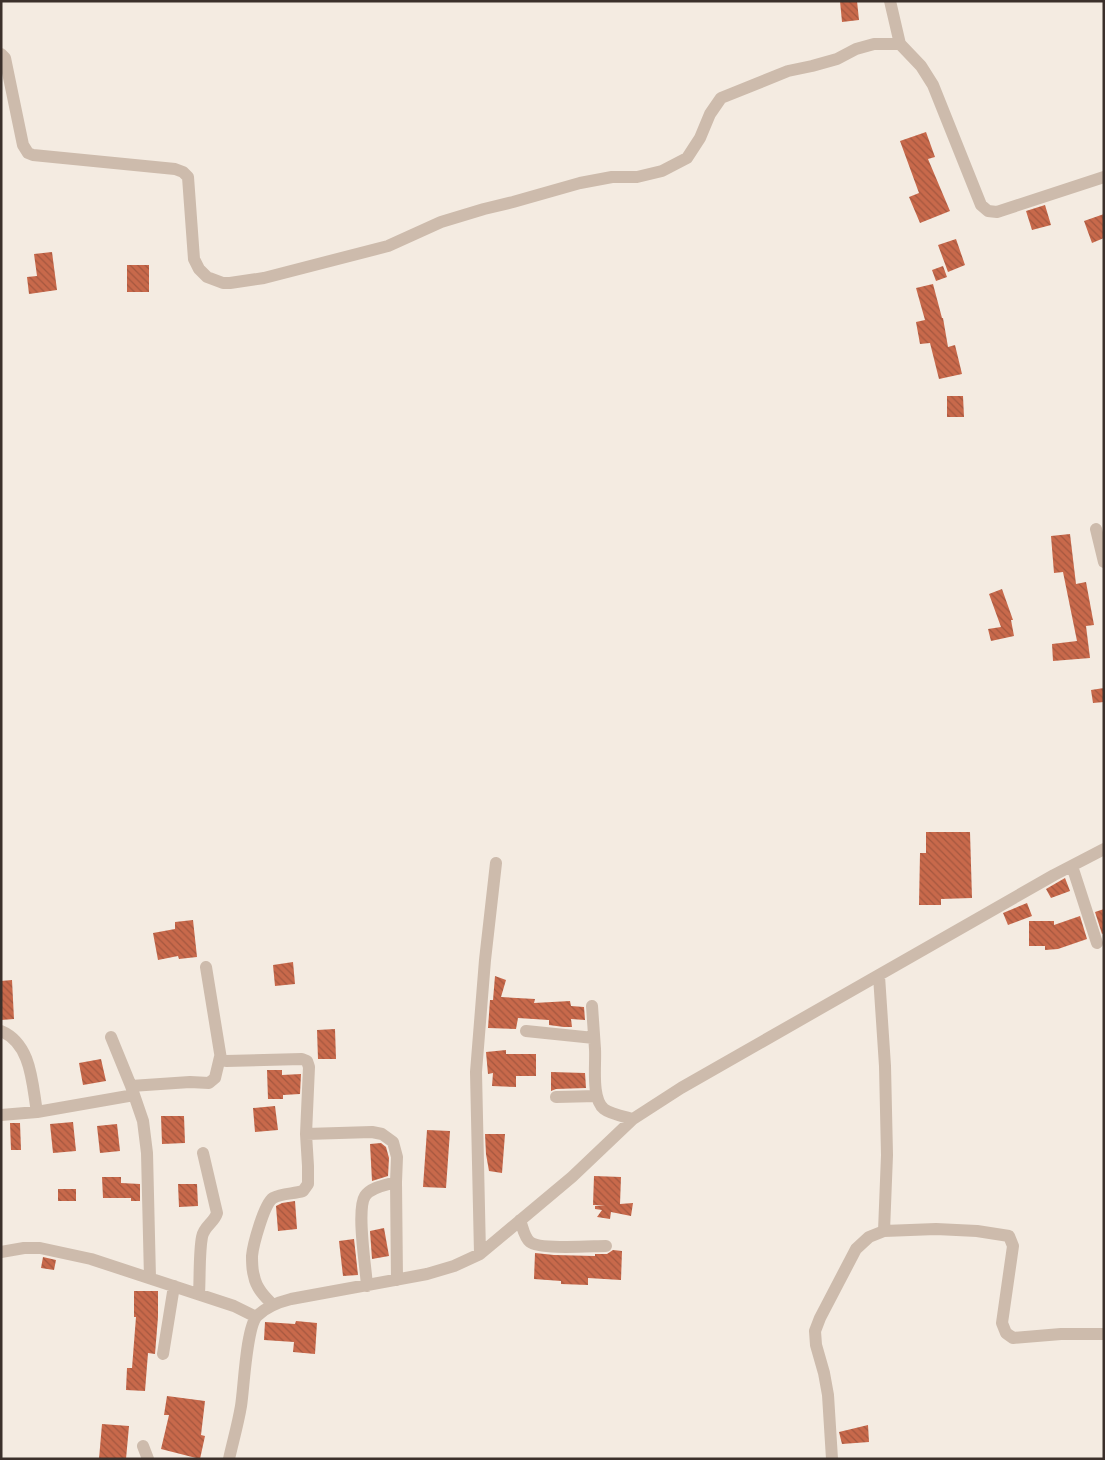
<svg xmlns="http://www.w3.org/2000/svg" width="1105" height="1460" viewBox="0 0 1105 1460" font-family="Karla,sans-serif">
<defs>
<pattern id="building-back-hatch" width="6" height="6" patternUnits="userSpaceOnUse" patternTransform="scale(1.25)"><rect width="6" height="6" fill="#c8694b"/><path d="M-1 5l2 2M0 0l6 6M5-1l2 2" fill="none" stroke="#a4573f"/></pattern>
</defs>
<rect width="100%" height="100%" fill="#f4ebe1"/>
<!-- building -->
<path fill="url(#building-back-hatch)" d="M840,1h17l2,19 -17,2z
M926,132l9,25 -7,2 22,52 -30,12 -11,-26 10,-4 -19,-52z
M1045,205l6,20 -19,5 -6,-19z
M1104,214v24l-12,5 -8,-22z
M956,239l9,26 -17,7 -10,-27z
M52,252l5,38 -28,4 -2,-17 10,-1 -3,-22z
M127,265h22v27h-22z
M943,266l4,11 -11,4 -4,-11z
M933,284l9,34h1l5,29 7,-2 7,29 -23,5 -9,-36 -10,1 -4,-22 9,-2 -9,-32z
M947,396h16l1,21h-17z
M1070,534l6,50 10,-2 8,43 -8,1 4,32 -37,3 -1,-17 25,-3 -14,-69 -9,1 -3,-37z
M1002,589l11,31h-2l3,16 -23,5 -3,-12 13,-2 -12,-33z
M1104,688v14l-11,1 -2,-13z
M926,832h44l2,66 -31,1v6h-22l1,-52h6z
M1065,878l5,13 -19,7 -5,-9z
M1027,903l5,13 -24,9 -5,-12z
M1104,909v24l-2,1 -7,-22z
M1080,916l7,23 -29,10 -13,1v-4h-16v-25h25v4z
M193,920l4,37 -18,2 -1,-3 -20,4 -5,-27 22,-4v-7z
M293,962l2,22 -20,2 -2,-21z
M495,976l11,4 -5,17 34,2 -1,4 36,-2 1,5 13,1 1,13 -14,-1 1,8h-8l-15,-2v-5l-31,-2 -2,11 -28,-1 2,-28h3z
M12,980l2,39 -13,1v-39z
M335,1029l1,30h-18l-1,-29z
M506,1050v4h30v22h-20v11l-24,-1 1,-13 -5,1 -2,-22z
M101,1059l5,22 -23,4 -4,-22z
M267,1070h15v5l19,-1 -1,20 -17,1v4h-15z
M551,1072l34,1 1,15 -30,1 -5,2z
M275,1106l3,24 -23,2 -2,-24z
M161,1116h23l1,27 -23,1z
M73,1122l3,29 -23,2 -3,-29z
M10,1123h10l1,27h-10z
M117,1124l3,27 -20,2 -3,-27z
M427,1130l23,1 -4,57 -23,-1z
M485,1134h20l-3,39 -13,-2 -3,-17z
M381,1143l5,4 3,11 -1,18 -16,5 -2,-37z
M594,1176l27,1 -1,27 13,-1 -2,13 -20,-4 -1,7 -13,-2 5,-7 -7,-1v-3l10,-1h-12z
M102,1177h19v6l19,1v17h-9v-3h-28z
M178,1184h19l1,22 -19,1z
M58,1189h18v12h-18z
M295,1201l2,28 -19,2 -2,-25 6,-3z
M384,1228l5,28 -17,3 -2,-28z
M354,1239l4,36 -15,1 -4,-35z
M613,1250l9,1 -1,29 -33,-2v7l-27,-1v-3l-27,-2 1,-26 19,2 41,1v-2h12z
M43,1257l13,3 -2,10 -13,-2z
M134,1291h24v26l-3,37 -7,-1 -3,38 -19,-1 1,-22h5l4,-51h-2z
M296,1321l21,2 -2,31 -22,-2 1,-10 -30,-2 1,-18 30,2z
M167,1396l38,5 -4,34 4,1 -5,23 -39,-10 8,-34h-5z
M102,1424l27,2 -3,33h-27z
M868,1425l1,17 -27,2 -3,-12z"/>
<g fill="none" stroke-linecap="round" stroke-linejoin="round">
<!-- minor -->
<path stroke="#cdbbac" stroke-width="12" d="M890,1l10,43
M1,54l4,4 18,87 5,8 5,2 142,14 8,3 5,5 6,82 5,10 8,8 16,6h7l34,-5 124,-32 53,-24 43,-13 29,-7 67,-19 32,-6h25l25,-6 25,-13 13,-20 10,-24 11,-16 67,-27 24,-5 25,-7 19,-10 18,-5h26l21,22 12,19 48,120 7,6 9,1 107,-35
M1096,529l8,33
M1072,866l25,77
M206,967l15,92 5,2 76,-2 5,2 2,6 -3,67 2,32v18l-5,7c-9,3 -21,2 -30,7 -9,6 -20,47 -21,58 0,6 0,14 2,20 2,12 11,21 19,29
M879,976l6,90 2,89 -3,76
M592,1006c1,15 2,29 3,43 1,16 -4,49 9,60 6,5 22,8 29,10
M1,1031c31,13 31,53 36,81
M526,1031l68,7
M111,1037l20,49 12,35 4,32 3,125
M131,1086l59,-4 19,1 6,-5 5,-21
M556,1097l41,-1
M1,1115l36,-3 97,-17
M306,1134l66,-2 10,2 11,8 4,15 -1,25 1,98
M520,1220c3,8 4,17 10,22 10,8 62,4 76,4
M1,1252l23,-4h16l51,11 143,47 22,11
M480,1254l-4,-182 9,-112 11,-97
M367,1286c-1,-18 -11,-76 -2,-90 6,-9 21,-11 31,-14
M199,1294c1,-17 0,-41 3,-57 2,-11 12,-14 15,-24l-14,-60
M163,1354l11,-68
M143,1446l5,13
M229,1459c4,-18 9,-35 12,-53 3,-18 5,-78 16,-90 9,-9 22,-14 34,-17l136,-25 27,-8 26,-12 92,-77 61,-58 48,-31 373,-213 50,-26
M832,1459l-4,-64 -4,-22 -8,-28 -1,-14 5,-13 36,-69 13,-12 15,-6 52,-2 41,2 32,5 4,10 -11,77 4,10 7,5 48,-4h43"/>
</g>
<!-- border -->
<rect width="1105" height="1460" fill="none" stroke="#3b302b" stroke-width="5"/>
</svg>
